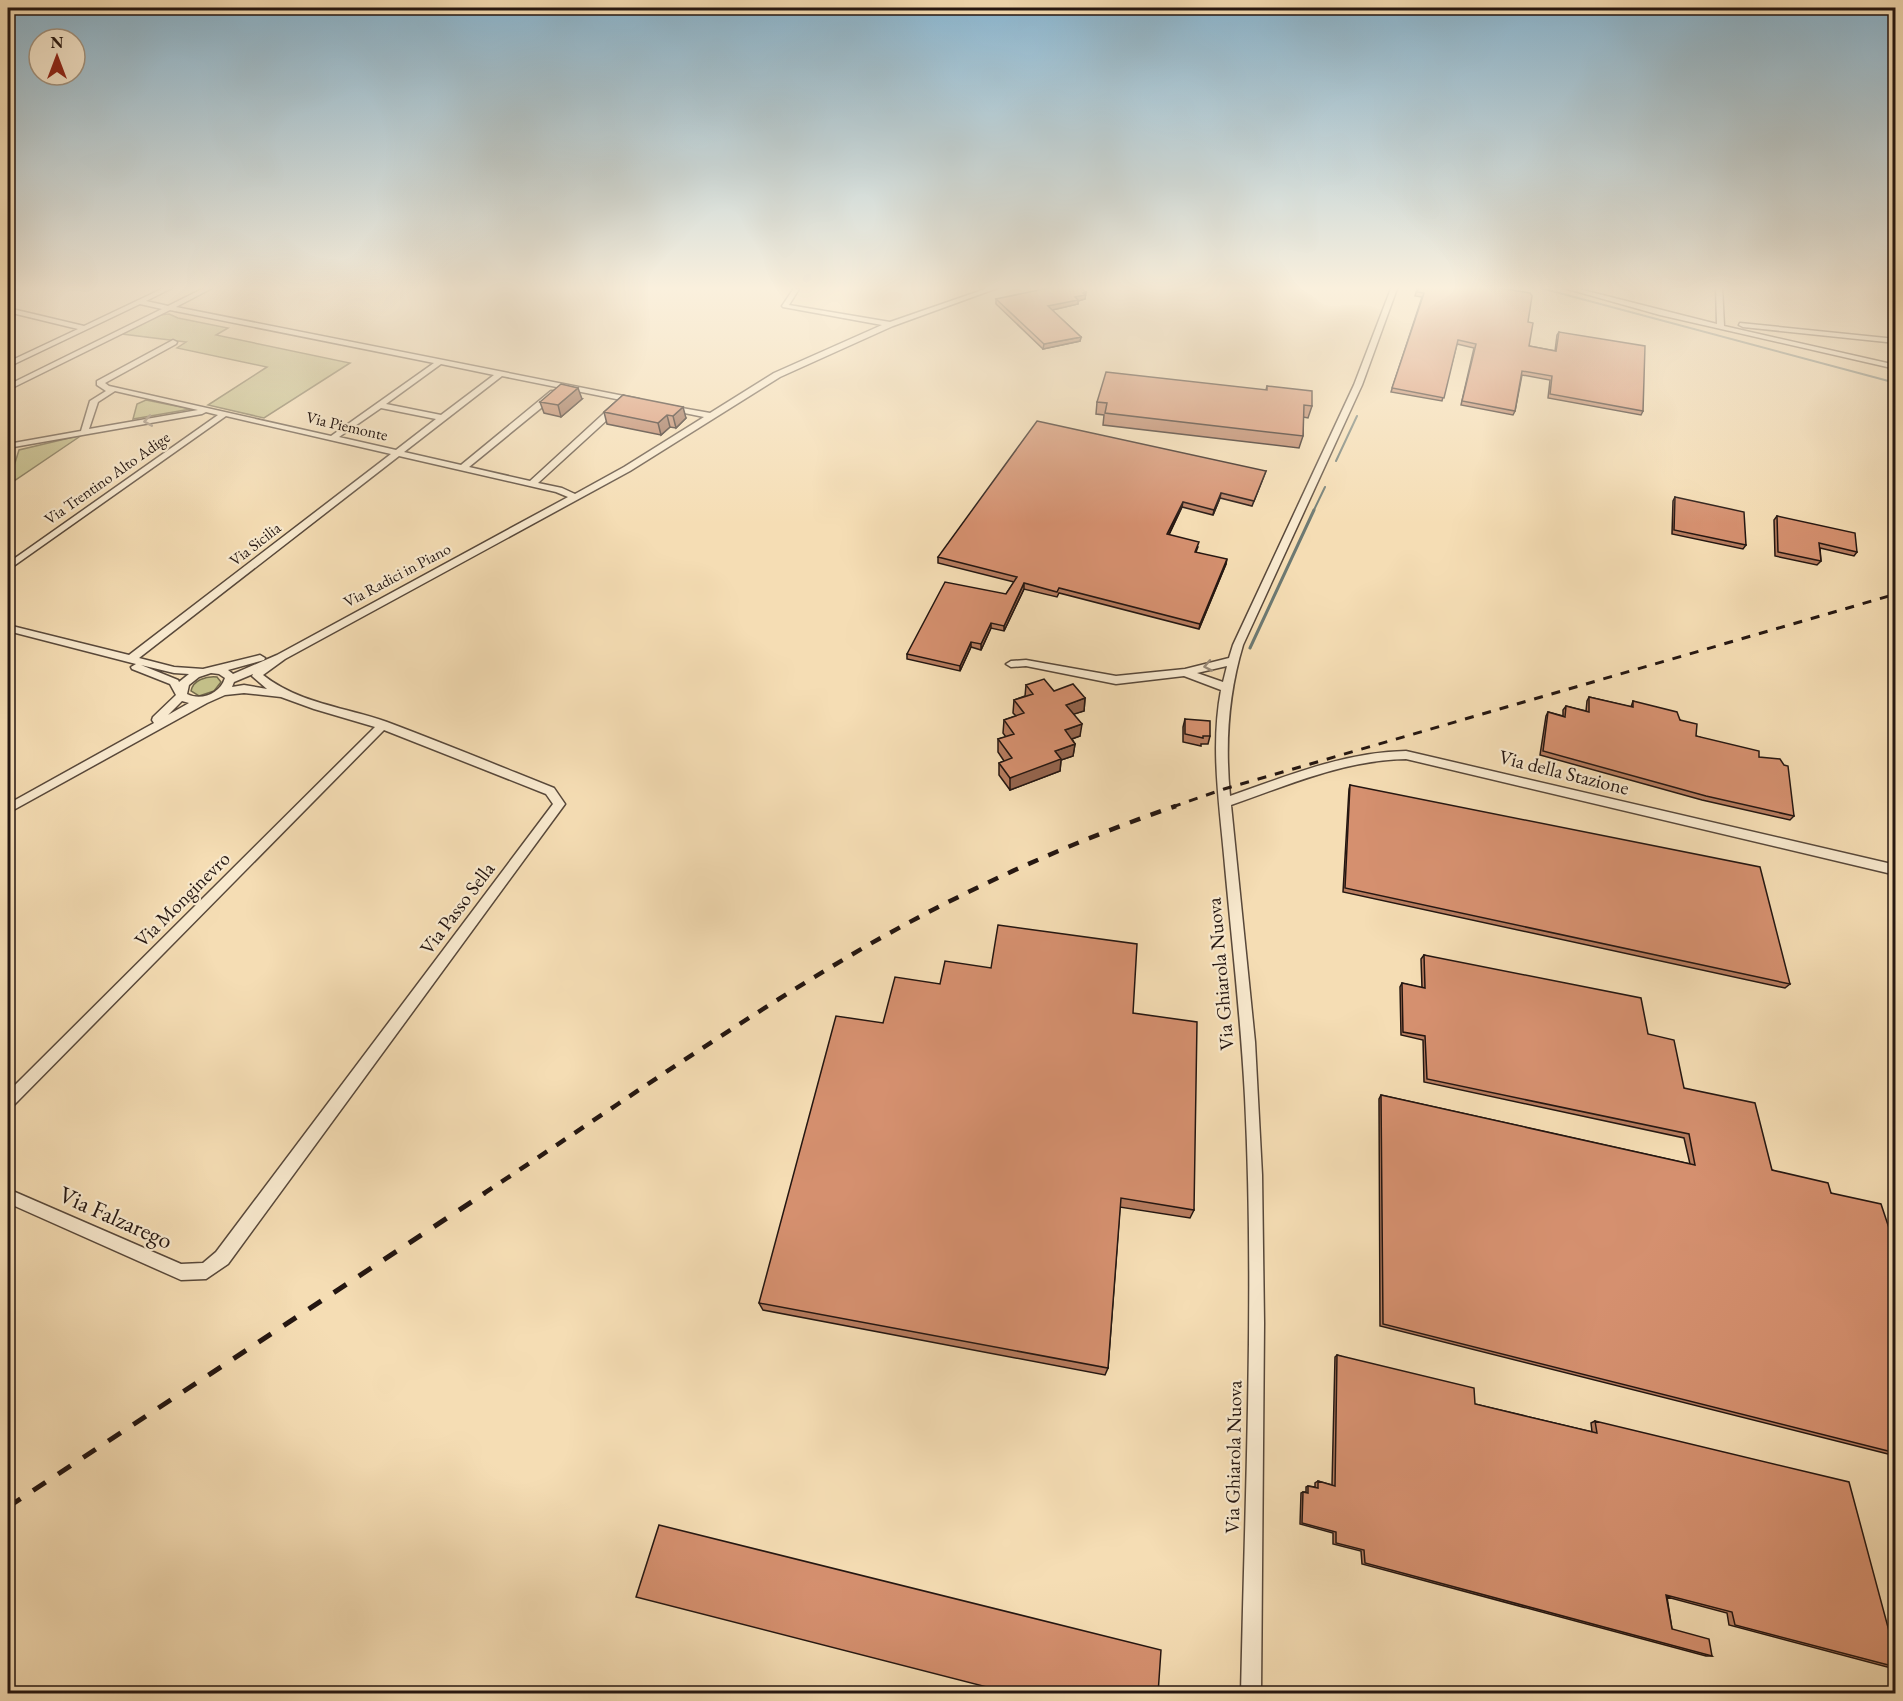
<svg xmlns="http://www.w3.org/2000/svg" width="1903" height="1701" viewBox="0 0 1903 1701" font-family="'EB Garamond',serif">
<rect width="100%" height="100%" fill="#f5ddb4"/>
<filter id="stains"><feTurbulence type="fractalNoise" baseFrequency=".00333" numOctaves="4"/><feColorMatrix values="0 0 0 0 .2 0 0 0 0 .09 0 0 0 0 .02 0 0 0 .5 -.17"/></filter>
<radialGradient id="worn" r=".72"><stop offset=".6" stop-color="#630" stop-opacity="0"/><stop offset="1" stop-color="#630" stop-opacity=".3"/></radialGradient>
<!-- green -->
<path fill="#c3bf88" stroke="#746a4c" stroke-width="1.5" d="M169,314l9,4 50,10 -12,7 134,28 -86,55 -56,-13 59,-38 -90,-19 9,-6 -64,-8 38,-19z
M146,400l45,9 -58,10 4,-15z
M82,435l-74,50v-17l6,-2 5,-16z
M217,677l4,5 -7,9 -15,5 -8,-5c2,-11 15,-15 26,-14z"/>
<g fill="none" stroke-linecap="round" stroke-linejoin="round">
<!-- stream-far1 -->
<path stroke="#6d7972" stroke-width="2" d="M1533,286l363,97
M1336,461l21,-45
M1313,512l12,-25"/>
<!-- stream -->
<path stroke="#6d7972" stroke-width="3" d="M1250,648l64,-138"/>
<!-- minor casing -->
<g stroke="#58483a" stroke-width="3">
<path id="minor" d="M15,286h8l-15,7v-4z
M168,286h8l-30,15 22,5 40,-20h8l-40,21 463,92v4h-3l-134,-27 -98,76 57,13 90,-74h6v4l-88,72 61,14 83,-76h6v4l-81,74 24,5 13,6 49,-27 80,-50 -39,-8v-4l45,8 64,-40 108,-48 -99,-18 -1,-1 12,-18 5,1 -10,16 101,17 104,-36h9l-110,40 -113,51 -150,94 -345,188 -22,16c37,29 82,32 124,47 56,21 112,44 167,66l11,16 -337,460 -22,15 -25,1 -173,-77v-14l173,75 22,-1 13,-11 337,-448 -7,-10 -162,-64 -371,376 -5,1v-15l367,-365 -61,-18 -33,-12 -37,-4 -19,2 -18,8 -199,110v-9l146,-81 -2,-3 1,-3 23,-22 -6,-11 -38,-15 -1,-2 5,-3 -128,-33v-6l121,30 262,-201 -165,-38 -218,154v-7l210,-148 -12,-3 -4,2 -194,34v-4l73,-13 9,-30 16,-10 -9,-6v-4l76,-41 4,2 -1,2 -71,39 4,3 222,50 103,-73 -264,-53 -162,80v-5l154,-76 -22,-5 -132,63v-5l70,-33 -70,-17v-4l76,18zM441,364l53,11 -53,40 -55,-11zM115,391l83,19 -109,19 9,-27zM381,408l55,11 -40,31 -57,-13zM399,456l157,36 12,5 -291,158 -44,19 -5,-4 36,-10 1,-2 -5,-3 -57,14 -29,-2 -35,-9zM141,665l33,8 15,1 -10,8 -1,-2zM211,673l8,1 6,4c-5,16 -24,23 -38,16l2,-9 10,-8zM253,674l-1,2 15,13 -23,-4 -12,2 2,-5zM182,701l7,2 -21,12z
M1392,286h6l-36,99 -119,260c-15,50 -18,99 -13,151 57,-20 115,-44 176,-45l490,114v10l-490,-116c-61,1 -118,26 -175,46l24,237 7,133 2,148 -3,371h-20c4,-199 14,-398 4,-597 -4,-77 -13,-154 -20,-231 -5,-59 -15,-118 -4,-176l-37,-14 -68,8 -90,-18 -15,1 -5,-3 5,-3 15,-1 90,16 69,-7 44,-11 4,-13 121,-260zM1227,666l-4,16 -26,-9z
M1557,286h10l150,38 -1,-38h6l2,40 172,39v4l-236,-54z
M1740,323l156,16v4l-153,-16 -4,-2z"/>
</g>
<!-- minor -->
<use href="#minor" fill="#f8e9ce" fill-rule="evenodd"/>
<!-- rail-far2 -->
<path stroke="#241611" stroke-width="3" stroke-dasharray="9 9" stroke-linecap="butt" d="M1172,807l52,-18 672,-195"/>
<!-- rail-far1 -->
<path stroke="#241611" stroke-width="4.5" stroke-dasharray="11 11" stroke-linecap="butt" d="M483,1194c126,-83 250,-170 380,-246 99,-57 205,-105 313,-142"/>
<!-- rail -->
<path stroke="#241611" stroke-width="5" stroke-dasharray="15 15" stroke-linecap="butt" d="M8,1507l477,-314"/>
</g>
<!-- wall -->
<path fill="#b77c5f" stroke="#241611" stroke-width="1.5" d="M1418,286l110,36 1,24 26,5 2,-16 2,-3 84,79 -2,4 -93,-17 2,-18 -28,-5 -7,36 -2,4 -52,-10 13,-57 -17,-4 -15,57 -51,-9 31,-95 -7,-1z
M1086,292l-1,7 -7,2v3l-26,6 29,27 -1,4 -37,8 -47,-45v-5z
M1267,386l45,20 -4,12 -5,-1v19l-4,12 -196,-23 1,-10 -8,-1 1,-12 169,-12z
M623,395l63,23 -10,10 -6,-1 -9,8 -54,-11 -3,-12z
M582,399l-21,18 -17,-4 -4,-11z
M1266,471l-14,35 -32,-8 -7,17 -31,-8 -13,28 29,12 -2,5 30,12 -27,65 -140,-36 -2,4 -33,-8 -20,42 -13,-3 -10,22 -10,-3 -11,24 -53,-12v-5l99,-60 8,-12 -76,-19v-6z
M1675,497l71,48 -3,4 -71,-15 1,-33z
M1777,516l80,36 -3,4 -34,-8 1,13 -4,4 -42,-9 -1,-36z
M1026,685l28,6 31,7 -1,13 -11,3 7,22 -8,3 3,5 -2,12 -12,4 -1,11 -50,19 -11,-15v-12l5,-2 -6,-9v-13l8,-2 -3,-4 1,-13 12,-4 -3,-3 1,-13 11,-4z
M1589,697l42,10 2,-6 47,19 16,16 63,21 35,59 -4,4 -88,-20 -162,-45 6,-39 2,-4 15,4v-6l3,-4 20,5 1,-10z
M1185,719l25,17 -2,8h-7v2l-18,-4v-15z
M1350,785l440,199 -5,4 -442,-96 6,-103z
M1424,955l224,79 36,54 88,82 59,23 65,56v207l-516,-130 -1,-227 2,-4 309,69 -6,-26 -260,-56 -1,-42 -22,-5 -1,-48 2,-4 20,5 -1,-29z
M1133,1013l61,197 -4,8 -70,-11 -12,161 -3,7 -342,-65 -4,-7 124,-280z
M1337,1355l138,49 117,28 -1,-9 4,-2 301,236v10l-5,1 -162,-43 -2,-12 -60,-16 5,32 40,27h-6l-344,-92 -1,-13 -28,-7v-11l-33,-9 1,-31 2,-1h3v-5l2,-1 7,1v-4l3,-2 14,4 3,-128z"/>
<!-- shaded-wall -->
<path fill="#95654e" stroke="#241611" stroke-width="1.5" d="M1086,292l-1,7 -7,2v3l-30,7v-5l27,-9z
M1081,337l-1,4 -37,8 1,-5z
M578,388l4,11 -21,18 -3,-12z
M683,407l3,11 -10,10 -3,-12z
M667,415l3,12 -9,8 -3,-12z
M1221,493l-1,5 -7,17 1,-5z
M1183,502l-1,5 -16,33 1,-6z
M1227,559l-1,5 -27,65 1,-5z
M1024,583v6l-20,42v-5z
M991,623v5l-10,22v-6z
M971,642v5l-11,24v-5z
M1085,698l-1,13 -19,6 1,-12z
M1082,724l-2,12 -17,6 2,-12z
M1075,744l-2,12 -12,4 -1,11 -50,19v-12l45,-27z"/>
<!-- building -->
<path fill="#d5906f" stroke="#241611" stroke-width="1.5" d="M1058,286h19l9,6 -3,1 2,2 -10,2 3,3 -30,6 33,31 -37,7 -48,-45z
M1419,286h67l44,7 2,3 -4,26 5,1 -4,23 27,5 3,-19 86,14 -2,65 -93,-17 2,-18 -30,-5 -7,40 -53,-10 14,-57 -18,-4 -14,58 -52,-10 32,-95 -7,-1z
M1106,372l161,18v-4l45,5v15l-8,-1 -1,31 -198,-23 2,-10 -10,-1z
M561,384l17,4 -20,17 -18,-3z
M623,395l60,12 -10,9 -6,-1 -9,8 -54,-11z
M1037,421l229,50 -12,30 -33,-8 -7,17 -31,-8 -16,32 32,8 -4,10 32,7 -27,65 -141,-36 -2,4 -33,-9 -20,43 -13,-3 -10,21 -10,-2 -11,24 -53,-12 38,-72 61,12 11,-17 -79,-20z
M1675,497l69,15 2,33 -72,-15z
M1777,516l78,17 2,19 -38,-9 2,18 -43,-9z
M1044,679l10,12 19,-7 12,14 -19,7 16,19 -17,6 10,14 -20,7 6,8 -51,19 -11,-15 13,-5 -14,-19 16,-5 -10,-14 20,-7 -10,-13 19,-6 -7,-9z
M1589,697l44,10v-6l44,11 3,8 17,4 -1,12 63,15v6l21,2 4,6 4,1 6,50 -88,-20 -163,-45 5,-39 17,5 1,-11 23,6z
M1185,719l25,2v15h-7v2l-18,-4z
M1350,785l410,82 30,117 -445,-96z
M998,925l139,19 -4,69 64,9 -3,188 -73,-12 -13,170 -349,-65 77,-287 47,7 12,-46 45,7 5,-23 46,7z
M1424,955l217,43 7,36 26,6 10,48 71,15 17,67 56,13 3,10 50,11 15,45v204l-513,-129 -2,-229 314,70 -6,-31 -262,-55 -2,-43 -22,-4 -1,-49 23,5z
M1337,1355l137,33 1,16 122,29 -2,-12 254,61 47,175v10l-161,-42 -3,-13 -66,-17 6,34 37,10 3,17 -347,-93 -1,-13 -28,-7v-11l-34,-9 1,-31 5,1v-7l10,2v-7l17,5z
M659,1525l502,125 -3,44h-172l1,-7 -351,-90z"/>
<!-- one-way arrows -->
<defs><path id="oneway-chevron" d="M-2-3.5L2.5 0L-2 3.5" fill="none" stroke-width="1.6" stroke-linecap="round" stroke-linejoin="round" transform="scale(1.5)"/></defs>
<g stroke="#998a79">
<use href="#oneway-chevron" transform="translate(148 421) rotate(170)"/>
<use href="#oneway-chevron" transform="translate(1208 666) rotate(169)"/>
</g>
<!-- sky -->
<linearGradient id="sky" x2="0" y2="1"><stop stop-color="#8ab7d2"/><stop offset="0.55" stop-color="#faf0dd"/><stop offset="1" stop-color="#faf0dd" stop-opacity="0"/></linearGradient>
<rect width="1903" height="524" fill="url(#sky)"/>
<g text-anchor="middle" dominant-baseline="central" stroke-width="4.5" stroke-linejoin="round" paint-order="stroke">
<!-- far-street labels -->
<g font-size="16" fill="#241611" stroke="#f8e9ce">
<text transform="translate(347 426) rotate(13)">Via Piemonte</text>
<text transform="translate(107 478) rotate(-35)">Via Trentino Alto Adige</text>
<text transform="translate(255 544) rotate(-38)">Via Sicilia</text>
<text transform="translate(397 575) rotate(-28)">Via Radici in Piano</text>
</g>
<!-- street labels -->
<g font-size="20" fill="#241611" stroke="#f8e9ce">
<text transform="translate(1564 772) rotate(14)">Via della Stazione</text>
<text transform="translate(182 899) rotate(-45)">Via Monginevro</text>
<text transform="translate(457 908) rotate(-53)">Via Passo Sella</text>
<text transform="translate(1220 974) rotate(-95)">Via Ghiarola Nuova</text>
<text transform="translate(1233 1457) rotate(-89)">Via Ghiarola Nuova</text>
</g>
<!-- near-street labels -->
<g font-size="24" fill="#241611" stroke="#f8e9ce">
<text transform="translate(116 1217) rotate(24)">Via Falzarego</text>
</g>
</g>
<!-- margin -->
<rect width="1903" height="1701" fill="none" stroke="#f5ddb4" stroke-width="30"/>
<rect x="9" y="9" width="1885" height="1683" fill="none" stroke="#241611" stroke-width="3"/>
<rect x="15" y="15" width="1873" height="1671" fill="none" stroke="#241611" stroke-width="1.5"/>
<!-- north arrow -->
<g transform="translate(57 57)"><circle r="28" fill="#f8e9ce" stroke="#a39582" stroke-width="1.5"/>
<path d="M0-4.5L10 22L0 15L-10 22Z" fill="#8f2418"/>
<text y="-9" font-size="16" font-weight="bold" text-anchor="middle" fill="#241611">N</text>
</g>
<rect width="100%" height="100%" filter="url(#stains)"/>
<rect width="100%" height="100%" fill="url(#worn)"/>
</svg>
